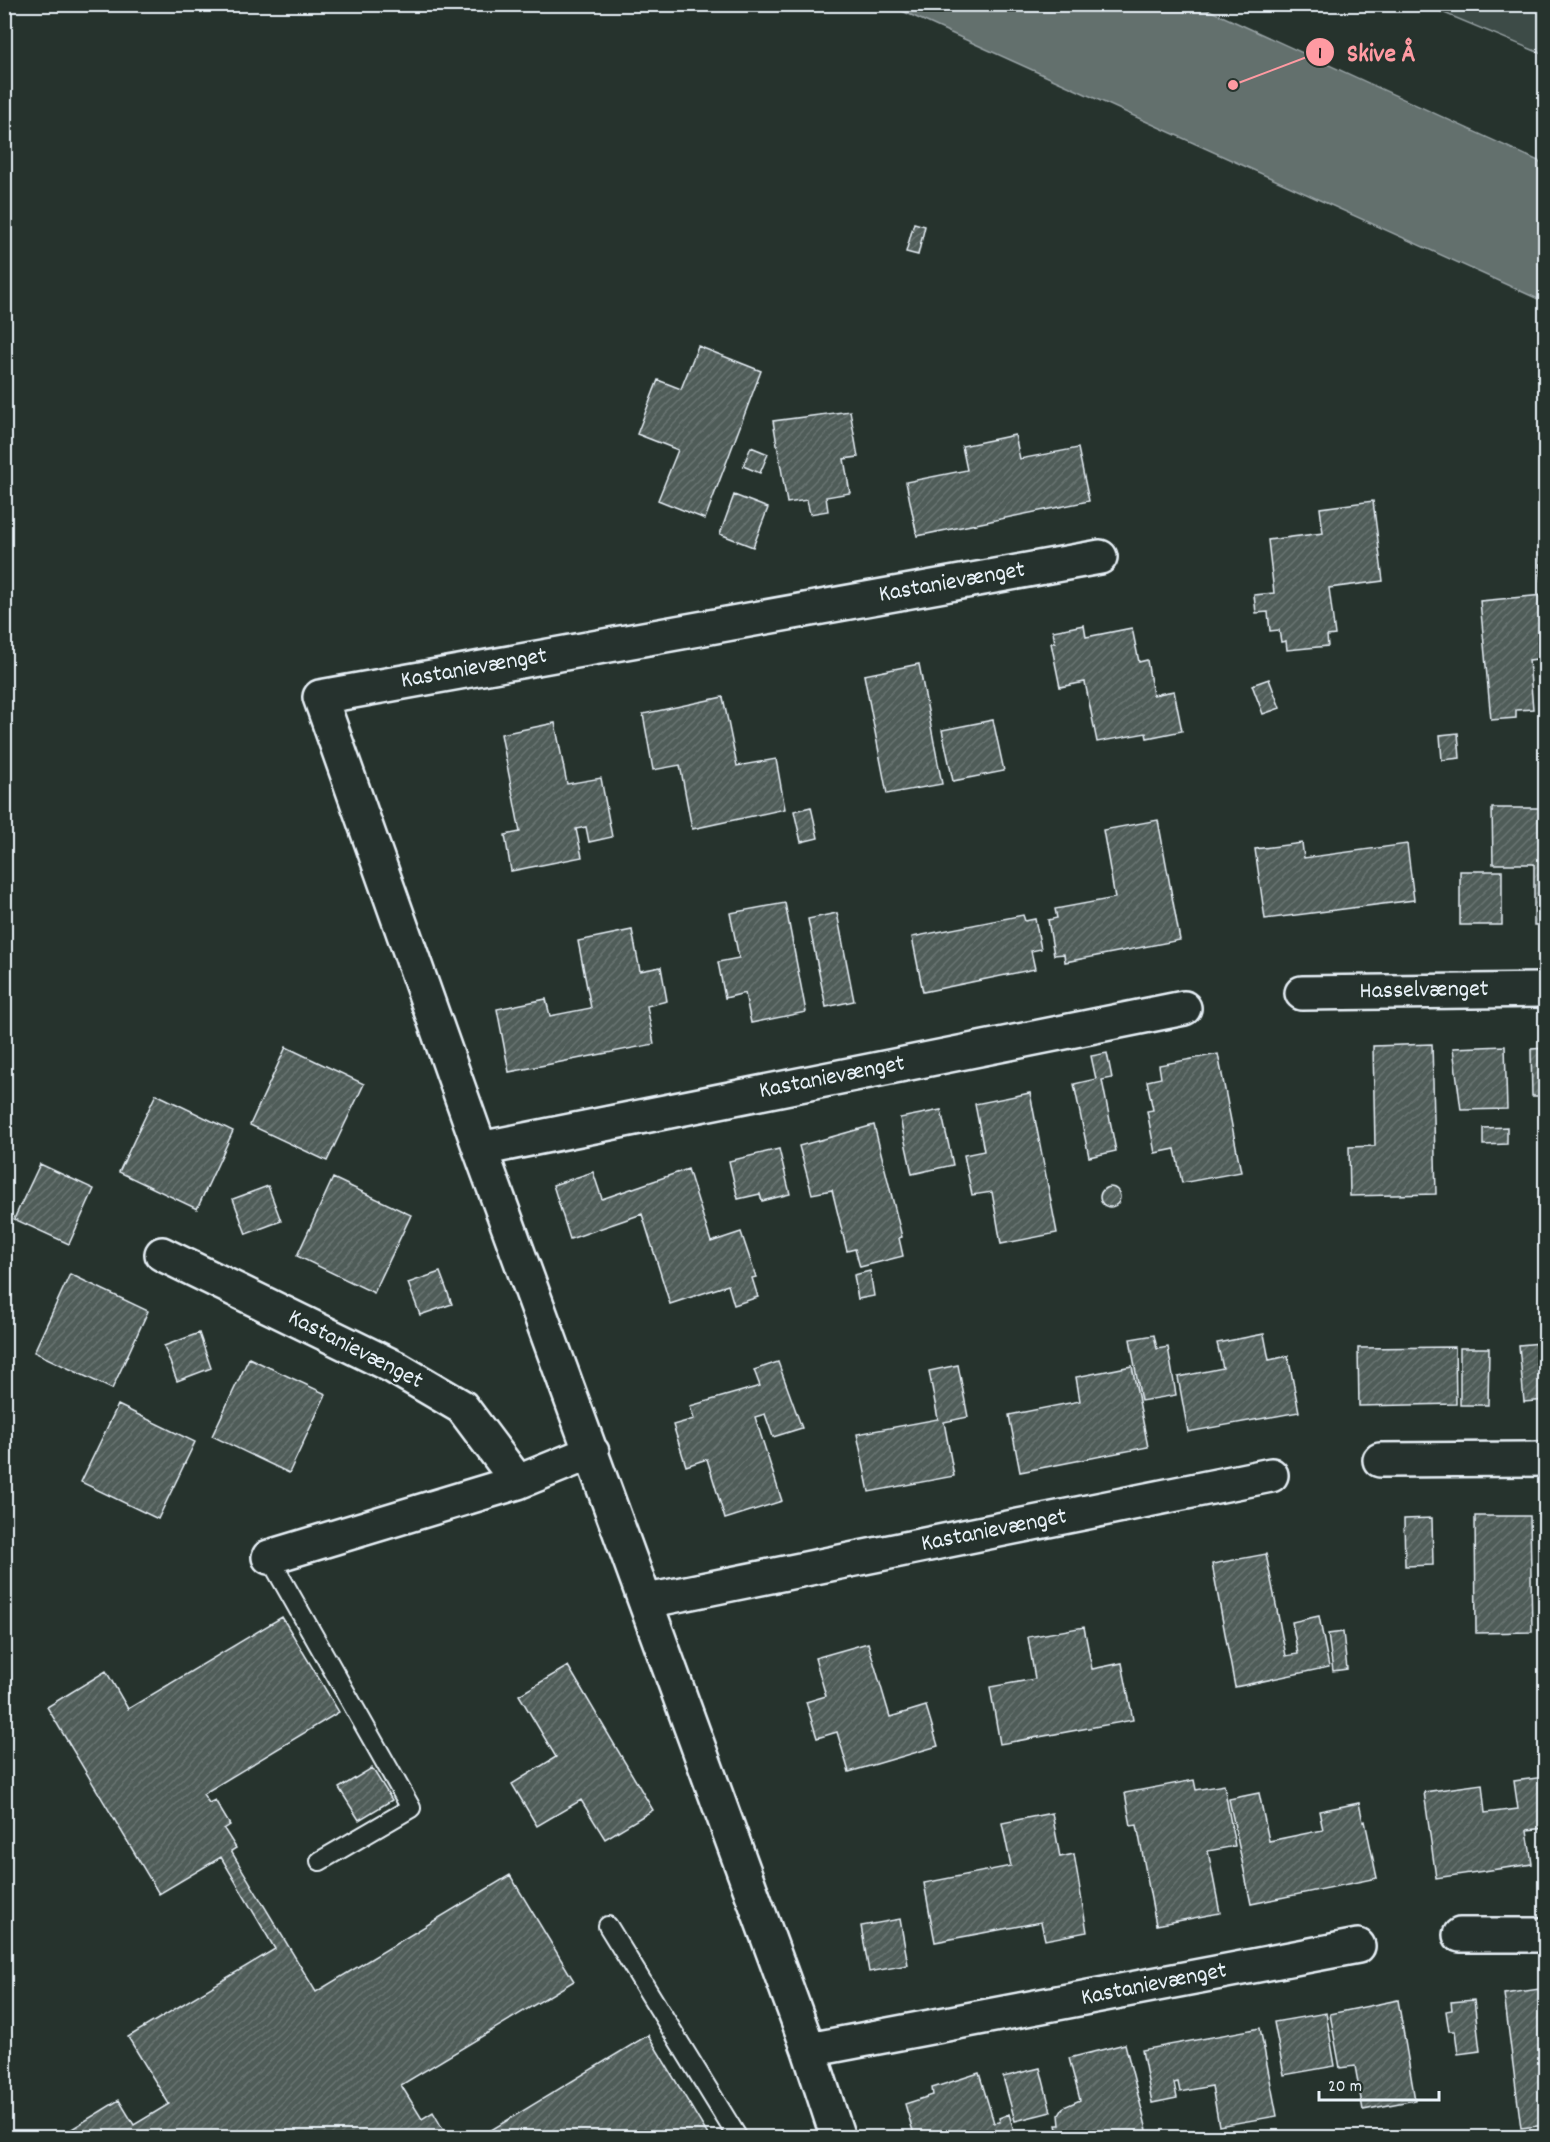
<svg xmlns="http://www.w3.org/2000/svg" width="1550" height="2142" viewBox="0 0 1550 2142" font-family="Dekko,sans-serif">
<defs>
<pattern id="building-hatch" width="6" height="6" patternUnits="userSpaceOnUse" patternTransform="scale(1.5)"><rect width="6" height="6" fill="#505c59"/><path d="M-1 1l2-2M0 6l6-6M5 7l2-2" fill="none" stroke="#697472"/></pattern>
</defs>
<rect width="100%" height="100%" fill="#26332d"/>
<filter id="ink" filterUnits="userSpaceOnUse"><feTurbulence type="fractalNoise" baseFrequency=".0167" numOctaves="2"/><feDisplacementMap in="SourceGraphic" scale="12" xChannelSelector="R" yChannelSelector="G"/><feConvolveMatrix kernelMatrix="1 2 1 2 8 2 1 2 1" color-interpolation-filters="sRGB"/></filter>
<g filter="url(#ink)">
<!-- grass -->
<path fill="#3e4b47" stroke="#939ea0" stroke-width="1.5" d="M1425,5h120v50z"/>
<!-- water -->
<path fill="#636f6d" stroke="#98a3a5" stroke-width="1.5" d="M889,5h309l347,159v138z"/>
<!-- building -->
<path fill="url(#building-hatch)" stroke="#e8f1f8" stroke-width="1.5" d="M914,223l11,3 -7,29 -12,-3z
M698,346l63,25 -56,148 -47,-19 20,-50 -41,-16 21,-54 23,9z
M850,411l8,46 -14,2 6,34 -24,4 2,14 -18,3 -3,-14 -20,3 -14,-82z
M1015,435l5,24 58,-11 11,53 -172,35 -11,-54 61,-12 -5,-24z
M751,447l17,7 -8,19 -17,-7z
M734,495l34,13 -15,39 -33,-13z
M1373,501l10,80 -54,7 6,47 -8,1 1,10 -41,4 -1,-9 -5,1 -2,-12 -9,1 -2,-19 -12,1 -2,-18 20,-2 -6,-53 55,-7 -3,-25z
M1546,554v104l-17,2 4,49 -17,1v8l-25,2 -11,-119 63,-6 -3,-40z
M1084,625l2,12 46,-9 7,34 8,-2 6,35 21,-4 8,40 -35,7 -1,-5 -49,9 -12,-60 -25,5 -9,-44h4l-2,-12z
M919,664l23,120 -55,10 -23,-119z
M1269,679l11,29 -17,6 -11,-29z
M723,697l14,69 39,-7 9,50 -93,20 -12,-64 -27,5 -10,-56z
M993,720l11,51 -51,10 -11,-51z
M555,723l12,61 34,-6 11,59 -23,5 -3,-15 -10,2 6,28 -71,14 -6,-36 15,-3 -19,-98z
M1458,733l2,25 -18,2 -2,-25z
M811,807l7,31 -17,4 -7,-31z
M1492,808h54v117h-12v-61h-41z
M1158,820l22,120 -115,22 -1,-8 -10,1 -6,-35 9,-2 -2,-9 60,-11 -12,-68z
M1302,843l2,15 103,-14 7,56 -149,19 -10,-70z
M1460,871h42v54h-42z
M785,903l21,109 -55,11 -6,-30 -20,5 -7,-36 21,-4 -9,-45z
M837,913l17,88 -28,6 -18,-88z
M1023,915l2,6 10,-2 6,30 -10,2 4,18 -112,23 -11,-55z
M632,930l8,41 21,-4 6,34 -20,5 7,38 -145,28 -12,-63 49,-10 4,17 41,-8 -13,-67z
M1432,1044l4,150 -86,2 -1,-49 26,-1 -2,-100z
M1505,1046l2,63 -46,1 -8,-62z
M286,1047l78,37 -37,77 -77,-36z
M1546,1048v48h-14l-1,-47z
M1107,1053l5,25 -10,2 14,71 -27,6 -15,-73 22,-5 -5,-23z
M1218,1054l23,118 -59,11 -7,-34 -20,4 -8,-42 6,-1 -6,-29 14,-3 -2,-13z
M1030,1093l27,140 -56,11 -9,-52 -20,3 -8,-40 20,-4 -9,-47z
M156,1094l77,37 -36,78 -78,-37z
M941,1110l12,55 -41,9 -12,-56z
M874,1125l28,112 -3,1 4,18 -43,11 -5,-18 -8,2 -15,-61 -20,4 -13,-48z
M1507,1127v17l-24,1v-17z
M779,1149l11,45 -28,7 -2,-7 -22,5 -9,-38z
M40,1164l54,25 -25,55 -55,-25z
M688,1169l23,73 30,-10 15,45 -4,1 6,19 -24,8 -6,-20 -58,19 -28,-90 -72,25 -17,-54 40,-13 9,27z
M333,1178l78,37 -37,78 -77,-37z
M268,1186l13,35 -35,13 -13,-35z
M1100 1197a10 10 0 1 1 20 0a10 10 0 1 1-20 0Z
M870,1271l4,25 -16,3 -4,-24z
M440,1272l12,32 -32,11 -12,-32z
M70,1274l78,37 -36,78 -78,-37z
M1539,1316h7v84l-22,2 -5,-57 22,-2z
M199,1333l12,35 -34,13 -13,-35z
M1264,1334l5,26 19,-4 11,56 -111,20 -10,-55 45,-9 -6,-25z
M1154,1335l3,14 11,-2 8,48 -35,6 -11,-62z
M1455,1347l1,57 -97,2 -1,-58z
M1460,1348h29l-1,57h-28z
M249,1358l77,36 -37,79 -77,-37z
M778,1362l24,66 -29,9 -8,-23 -10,3 27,84 -57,18 -18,-60 -21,7 -13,-41 21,-6 -4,-13 70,-20 -6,-16z
M958,1365l10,52 -24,5 10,54 -85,16 -12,-58 81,-15 -9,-48z
M1132,1366l16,81 -128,25 -11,-57 71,-14 -4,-24z
M118,1405l77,37 -37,77 -77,-37z
M1475,1516h55l2,116 -56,1z
M1432,1518l1,47 -28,1 -1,-47z
M1266,1554l20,102 12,-2 -6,-32 27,-6 10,51 -94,20 -23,-123z
M282,1617l57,95 -136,82 6,9 6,-3 15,25 -6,4 12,19 -5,3 85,141 194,-117 64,106 -173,104 21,34 11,-7 15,26h-391l62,-38 15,25 35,-21 -41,-67 147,-88 -54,-92 -62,37 -112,-187 59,-36 22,38z
M1084,1627l8,42 30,-6 11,57 -133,24 -10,-57 45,-8 -7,-42z
M1343,1632l4,37 -14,2 -5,-37z
M868,1643l22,74 36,-11 12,40 -89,26 -12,-40 -20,6 -11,-36 20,-6 -11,-38z
M568,1666l85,144 -48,29 -24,-39 -44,26 -25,-42 44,-27 -37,-62z
M372,1768l20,32 -33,20 -20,-32z
M1545,1777l1,51 -19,2 5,34 -96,14 -12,-86 58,-8 3,29 33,-4 -4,-28z
M1194,1780l2,10 28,-5 11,61 -27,5 12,62 -64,12 -19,-100 -6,1 -6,-33z
M1259,1793l10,48 54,-11 -4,-19 40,-8 4,19 2,-1 12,57 -126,26 -22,-105z
M1052,1813l8,44 14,-3 13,78 -42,8 -4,-18 -106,20 -11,-59 87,-17 -9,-43z
M900,1919l8,46 -39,7 -8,-46z
M1546,1988v137l-25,3 -17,-134z
M1398,2000l17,100 -52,10 -8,-44 -15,2 -10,-54z
M1474,2000l6,51 -22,3 -3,-23h-6l-3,-20 6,-1 -1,-8z
M1326,2013l9,53 -51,9 -10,-53z
M1260,2028l17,88 -58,10 -7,-40 -32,6 -2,-10 -4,1 3,15 -25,5 -10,-53z
M648,2035l60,100 -5,3h-225z
M1125,2044l24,94h-90l-3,-13h4l-1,-10 5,-8 16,-7 -11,-42z
M1040,2068l11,44 -36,9 -12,-44z
M979,2073l15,50 6,-1 -1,-4 10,-4 7,24h-101l-10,-34 28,-9 -1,-7z"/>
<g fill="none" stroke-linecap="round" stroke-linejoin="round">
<!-- service casing -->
<g stroke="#e8f1f8" stroke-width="22">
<path id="service" d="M269,1557l142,251 -91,53
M608,1926l130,212"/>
</g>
<!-- minor casing -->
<g stroke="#e8f1f8" stroke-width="38">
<path id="minor" d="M1302,993l244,-3
M480,1149l704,-141
M162,1254l232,113 68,40 56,75
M1380,1460l166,-1
M269,1557l249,-75 74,-30
M647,1601l624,-126
M1460,1935h86
M809,2050l549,-104
M838,2138l-29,-88 -329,-901 -160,-452 780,-140"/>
</g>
<!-- service -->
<use href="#service" stroke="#26332d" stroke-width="18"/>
<!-- minor -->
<use href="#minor" stroke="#26332d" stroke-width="33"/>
</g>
</g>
<g text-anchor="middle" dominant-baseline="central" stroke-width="4.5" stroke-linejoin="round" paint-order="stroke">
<!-- street labels -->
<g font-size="24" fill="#e8f1f8" stroke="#26332d">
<text transform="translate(952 583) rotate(-10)">Kastanievænget</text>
<text transform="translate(474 669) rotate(-10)">Kastanievænget</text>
<text transform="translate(1424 991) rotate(-1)">Hasselvænget</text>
<text transform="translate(832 1078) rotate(-11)">Kastanievænget</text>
<text transform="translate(355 1350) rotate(27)">Kastanievænget</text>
<text transform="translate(994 1531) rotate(-11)">Kastanievænget</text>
<text transform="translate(1154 1985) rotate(-11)">Kastanievænget</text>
</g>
</g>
<!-- callouts -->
<path fill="none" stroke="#ff9aa2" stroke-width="2" d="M1233 85L1320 52"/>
<g fill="#ff9aa2" stroke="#26332d" stroke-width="2">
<circle cx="1233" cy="85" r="6"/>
<circle cx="1320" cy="52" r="15"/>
</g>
<g font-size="18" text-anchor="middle" font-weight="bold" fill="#111">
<text x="1320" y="58">1</text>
</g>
<g font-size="26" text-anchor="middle" font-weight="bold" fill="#ff9aa2" stroke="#26332d" stroke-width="4.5" stroke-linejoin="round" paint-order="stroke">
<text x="1381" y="61">Skive Å</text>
</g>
<!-- margin -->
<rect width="1550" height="2142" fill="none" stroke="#26332d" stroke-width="24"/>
<rect x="12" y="12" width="1526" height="2118" fill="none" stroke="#e8f1f8" stroke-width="2" filter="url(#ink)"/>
<!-- scale -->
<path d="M1319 2091v9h120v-9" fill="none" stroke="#e8f1f8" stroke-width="3"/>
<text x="1328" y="2091" font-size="18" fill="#e8f1f8" stroke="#26332d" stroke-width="4.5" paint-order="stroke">20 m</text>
</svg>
